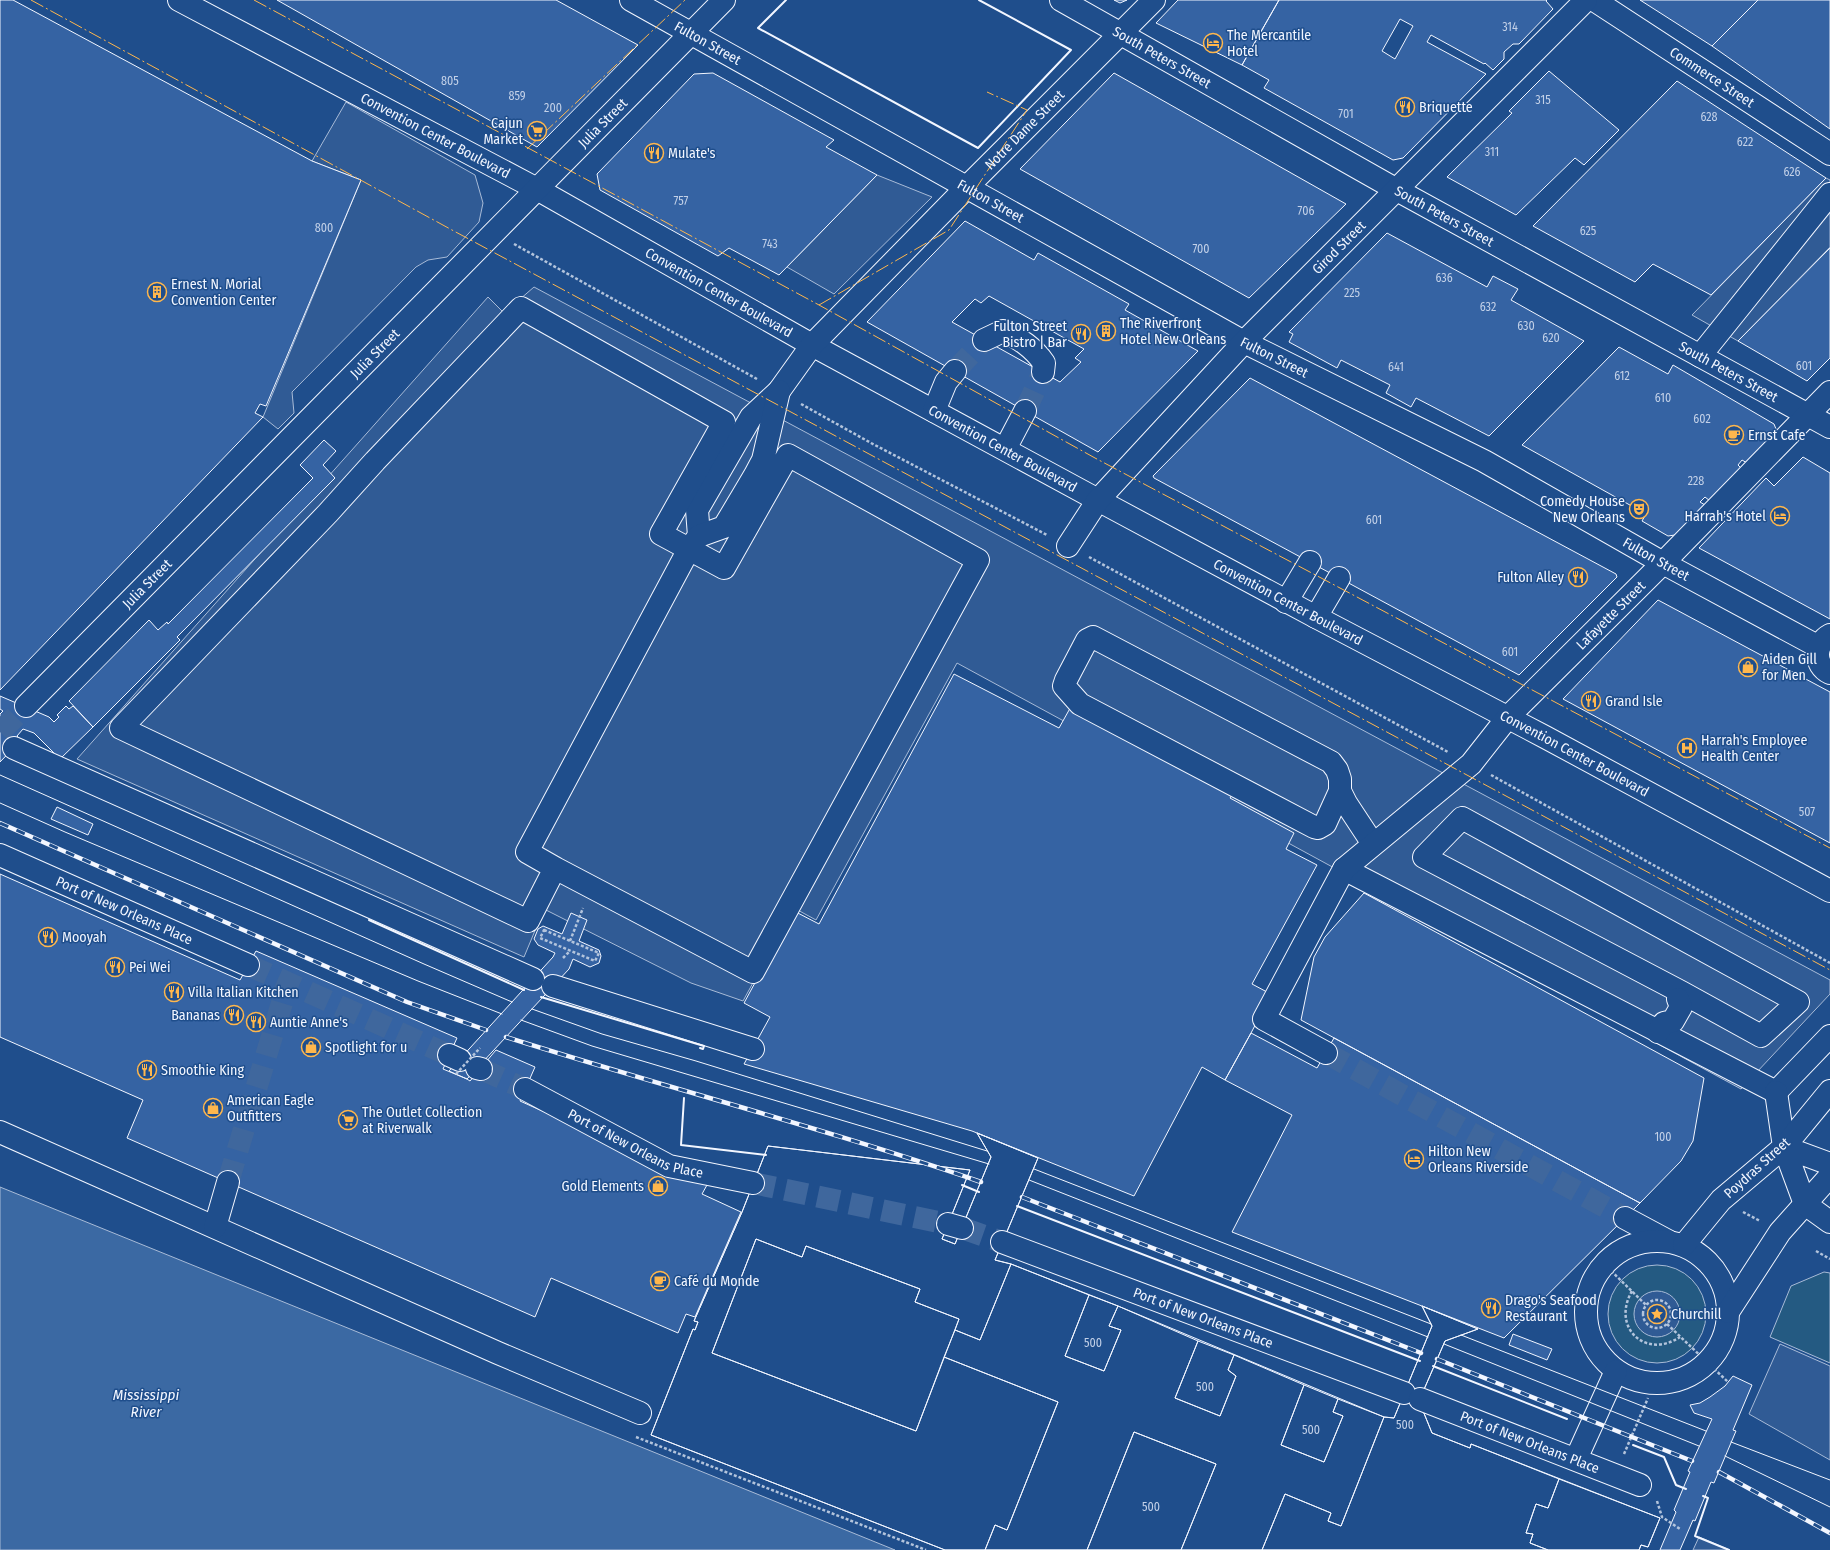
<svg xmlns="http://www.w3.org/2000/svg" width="1830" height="1550" viewBox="0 0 1830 1550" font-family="'Fira Sans Condensed',sans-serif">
<rect width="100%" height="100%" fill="#1f4e8c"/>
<!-- green -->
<path fill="#245a82" stroke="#a8bbd7" d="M1608 1314a49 49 0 1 1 98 0a49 49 0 1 1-98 0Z
M1824,1272l6,1v90l-60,-26 21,-51z"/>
<!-- parking -->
<path fill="#305b95" stroke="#a8bbd7" d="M346,102l129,73 8,28 -4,19 -32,35 -19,3 -12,7 -124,125 2,21 -16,16 -15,-12 98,-237 -49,-19z
M877,175l55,22 -98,97 -47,-27z
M1826,178l4,2v67l-92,94 -46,-26z
M534,287l1296,693v14l-89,95 -784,-426 -141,257 -22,-12 -51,93 -52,-18 -147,-74 -20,48 -447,-198 411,-462 16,16z
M1634 1314a23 23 0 1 1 46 0a23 23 0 1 1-46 0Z
M1780,1344l50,22v94l-81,-46z
M1699,1537l31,13h-37z"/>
<!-- water -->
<path fill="#3b69a3" stroke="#a8bbd7" d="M0,1187l895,363h-895z"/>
<!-- building -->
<path fill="#3563a3" stroke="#f2f6ff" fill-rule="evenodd" d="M0,0h13l299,161 49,19 -95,226 -6,-2 -5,9 8,4 -263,273z
M277,0h279l82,45 -101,102z
M1114,0h13l-7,3z
M1178,0h101l-37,65 -86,-42z
M1279,0h268l-1,1 7,8 -34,35h-6l-9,8v7l-11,11 -8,-7 -1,1 -53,-29 -4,7 59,32 -83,84 -10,2 -129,-72 5,-8 -27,-15zM1400,19l13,7 -18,33 -13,-8z
M1640,0h118l-46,46z
M1758,0h72v129l-118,-83z
M1549,71l70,59 -35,35 -9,-7 -59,57 -69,-38 65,-64 -3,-2z
M713,73l121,67 -8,7 51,28 -98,100 -50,-27 -11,8 -118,-66 -3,-16 97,-100z
M1114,73l232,131 -97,94 -229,-129z
M1677,81l149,97 -115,117 -58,-31 -18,18 -102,-56z
M965,221l69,39 4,-7 91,51 -4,6 73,41 -100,101 -231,-130zM989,296l95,53 -9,9 6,4 -21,20 -108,-60 23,-23 6,4z
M1387,233l100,54 6,-11 25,13 -7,11 73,41 -95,95 -73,-38 -5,9 -25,-14 4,-8 -49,-25 -4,8 -48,-26 4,-8 -4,-2z
M1830,248v110l-23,23 -69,-40z
M1619,347l49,27 5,-9 101,59 2,5 -2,5 -27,29 -5,-3 -4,5 3,3 -31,33 -5,-4 -5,5 5,3 -30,30 -7,1 -26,-15 4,-7 -124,-69z
M1250,378l366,196 1,3 -98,98 -365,-197 -1,-2z
M324,440l12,11 -13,14 12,13 -158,159 3,3 -87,87 -24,-26 80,-81 9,10 9,-8 1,2 145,-146 -13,-13z
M1803,457l27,16v146l-131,-71 67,-70 8,8z
M1658,600l172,92v151l-267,-144z
M954,674l105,54 14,-25 163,86 -6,9 64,35 -8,16 31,16 -65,119 15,8 -7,24 -9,17 -26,47 -23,-13 -68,129 -162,-65 -228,-67 26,-47 -26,-14 50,-92 25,13z
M0,696l49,21 5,5 5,-5 -2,-2 9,-9 3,3 4,-3 20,21 -33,32 -26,-26 -11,-4 -6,7 4,4 -21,22v-48l3,-3 -3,-2z
M57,807l36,17 -5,11 -37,-16z
M0,874l240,106 16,-29 201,87 -14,31 24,10 3,2 26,-31 39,17 -15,34 187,84 -5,9 39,18 -46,105 -9,-3 -8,19 -127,-55 -16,39 -408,-179 16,-38 -143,-63z
M1364,893l340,185 -11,63 -12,20 -41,42 -339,-183 13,-63 11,-20z
M571,913l16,7 -8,21 20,9 2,6 -2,7 -9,4 -17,-8 -4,10 -102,110 -18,-8 104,-114 2,-4 -17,-8 -4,-6 4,-10 5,-3 19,8z
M1251,1033l66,35 17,-30 306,165 -136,135 -272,-106 60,-117 -67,-35z
M977,1133l61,25 -43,102 16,4 -31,76 -25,-10 4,-11 -44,-17 5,-13 -114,-43 -4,11 -46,-18 -44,114 204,78 28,-74 114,45 -51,128 -12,-5 -10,25h-40l-294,-115 42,-106 2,1 3,-8 -4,-1 48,-109 26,-66 202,24 -28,69 13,5 36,-87z
M977,1133l61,25 -43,102 16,4 107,42 266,111 10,1 38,-92 -10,-20 56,23 -33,12 -26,60 13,32 38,15 1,-4 189,74 -12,29 -7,-2 -2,5h-694l-294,-115 42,-106 2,1 3,-8 -4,-1 48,-109 26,-66 202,24 -28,69 13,5 36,-87z
M756,1239l46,18 4,-11 114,43 -5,13 44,17 -43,112 -204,-78z
M1011,1264l78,31 -24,61 39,15 17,-41 -12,-4 9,-20 80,35 -23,57 45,18 16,-40 -8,-6 6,-15 70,30 -23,60 43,17 19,-46 -10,-4 5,-13 46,18 -43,109 -13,-5 3,-8 -46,-19 -23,56h-81l35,-86 -82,-32 -47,118h-102l10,-25 12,5 51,-128 -114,-45 11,-27 25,10z
M1089,1295l29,11 -9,20 12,4 -17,41 -39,-15z
M1422,1306l56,23 -33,12 -26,60 13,32 38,15 1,-4 88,35 -11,29 -12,-4 -10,29 7,1 -3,9 18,7h-286l23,-56 46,19 -3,8 13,5 43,-109 10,1 38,-92z
M1513,1334l39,15 -5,11 -38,-15z
M1198,1341l36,14 -6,15 8,6 -16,40 -45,-18z
M1733,1376l19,9 -19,45 3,1 -22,52 -3,-1 -16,39 -2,-1 -13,30h-20l16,-38 -2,-2 16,-38 -2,-1 24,-52 -18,-6 -4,-8 10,-2 10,-6 15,-11z
M1304,1385l34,14 -5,13 10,4 -19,46 -43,-17z
M1134,1432l82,32 -35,86h-94z
M1559,1479l101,39 -12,29 -7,-2 -2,5h-91l-18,-7 3,-9 -7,-1 10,-29 12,4z"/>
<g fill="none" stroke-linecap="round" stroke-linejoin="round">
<!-- minor-tunnel -->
<path stroke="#3f679d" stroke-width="22" stroke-dasharray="22 11" stroke-linecap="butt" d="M955,371l29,-31
M1025,411l18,-39
M0,732l26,-26
M248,965l201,90
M1326,1053l299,165
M481,1069l44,20
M228,1182l60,-199
M753,1183l195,41
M962,1228l40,14"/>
<!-- minor casing -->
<g stroke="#f2f6ff" stroke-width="24">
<g id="minor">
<path id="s1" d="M179,0l358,189 275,156 286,155 218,117 229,120 285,154"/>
<path id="s2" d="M631,0l613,342 240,119 179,102 156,84"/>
<path id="s3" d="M1061,0l336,190 433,237"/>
<path id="s4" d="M1594,0l236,154"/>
<path d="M984,340l19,-9c17,8 30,16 41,32l-1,9"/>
<path d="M1700,356l130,-162"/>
<path d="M934,411l12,-29 9,-11"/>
<path d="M1005,449l20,-38"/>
<path id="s5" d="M699,536l-2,-26 54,-93 28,-26 33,-46 155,-158 187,-187"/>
<path id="s6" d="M1068,546l30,-46 146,-158 342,-342"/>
<path d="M1286,602l24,-40"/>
<path d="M1316,617l23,-39"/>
<path d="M1830,635c-15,8 -17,30 0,38"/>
<path id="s7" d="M26,706l698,-706"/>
<path d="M14,748l519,231"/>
<path d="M1340,791l-15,33 -7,4 -4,-1 -234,-123 -16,-18 2,-6 21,-40 6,-3 238,125 6,8 3,9v12l6,12 27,41"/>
<path d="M1462,818l336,184 -37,34 -80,-44 -257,-135z"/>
<path id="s8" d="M0,855l248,110"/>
<path d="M555,868l198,104 225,-412 -190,-105 -64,113 -63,-34 63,-112 -203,-114 -146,153 -47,52 -207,215 407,193 27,-53 -28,-16 162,-303 10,-13 25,-9 31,-52 8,-15 16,-69"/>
<path d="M1344,869l432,223"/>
<path d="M553,986l200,63"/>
<path d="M1658,1032l6,-9 9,-2 8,-14 -3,-8"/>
<path id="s9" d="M1326,1053l-62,-34 80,-150 127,-105 37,-47 155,-154 167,-171"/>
<path d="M449,1055l11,5"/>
<path d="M477,1068l4,1"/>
<path id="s10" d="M525,1089l144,77 84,17"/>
<path d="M1776,1092l54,-56"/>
<path d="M0,1132l498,221 142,60"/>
<path d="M1625,1218l43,23"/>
<path d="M948,1224l14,4"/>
<path d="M215,1227l13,-45"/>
<circle cx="1657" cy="1312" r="71"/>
<path id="s11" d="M1002,1242l402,151"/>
<path d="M1684,1245l37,-45 63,-53 -8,-55"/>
<path d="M1728,1312l52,-80 25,-28"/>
<path id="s12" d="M1420,1399l220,86"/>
<path d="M1576,1459l40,-88"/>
</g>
</g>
<!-- major casing -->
<g stroke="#f2f6ff" stroke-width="24">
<path id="major" d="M1784,1147l21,57 25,18
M1784,1147l46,-56
M1784,1147l46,17
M1805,1204l25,-28"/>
</g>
<!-- path -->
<path stroke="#b3c4dc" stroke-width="2.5" stroke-dasharray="3 2" stroke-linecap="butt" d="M514,244l243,135
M801,404l70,39 176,92
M1089,557l359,195
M1491,775l339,188
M544,930l55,23 -4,8 -55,-23z
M570,941l13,-33
M563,958l7,-7
M1743,1212l17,9
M1816,1251l14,8
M1604,1264l42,41
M1632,1291c-21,36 13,69 48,46
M1643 1314a14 14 0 1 1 28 0a14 14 0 1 1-28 0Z
M1667,1324l61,58
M636,1437l290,113
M1624,1454l24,-56
M1657,1501l5,16 18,12"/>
<!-- minor -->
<use href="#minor" stroke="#1f4e8c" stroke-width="22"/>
<!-- major -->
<use href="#major" stroke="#1f4e8c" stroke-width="22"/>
<!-- tram -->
<path stroke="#f2f6ff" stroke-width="1" d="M0,775l424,189 88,38
M0,803l65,29 353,149 84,33
M532,1009l70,25 94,27 291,90
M521,1020l71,26 397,118
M1034,1169l397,155
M1029,1180l399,157
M1461,1335l245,96
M1444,1344l255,102
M1731,1442l99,38
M1725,1456l105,51"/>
<!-- rail casing -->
<g stroke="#f2f6ff" stroke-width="4.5">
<path id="rail" d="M0,823l407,179 79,28
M506,1037c158,50 318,91 475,145
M1022,1197l399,156
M1437,1359l255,102
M1719,1472l111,61"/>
</g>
<!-- rail -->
<use href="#rail" stroke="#1f4e8c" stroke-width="3" stroke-dasharray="9" stroke-linecap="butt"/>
<!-- path-bridge -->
<path stroke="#b3c4dc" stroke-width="2.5" stroke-dasharray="3 2" stroke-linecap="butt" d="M456,1074l24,-26"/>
<!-- wall -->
<path stroke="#f2f6ff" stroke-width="2" d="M786,0l-28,28 220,120 93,-98 -92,-50
M369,920l155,70
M541,997l163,49 -1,3 -3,-1
M684,1098l-3,47 85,10
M962,1185l17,7
M1017,1206l403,155
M1433,1366l134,53
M1633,1445l31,12 12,28 10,4
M1703,1496l5,2 -13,38 34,14"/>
<!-- power -->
<path stroke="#ffb74d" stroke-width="1" stroke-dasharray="14 3 2 3" stroke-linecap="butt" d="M31,0l421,230 1378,740
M254,0l565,305 276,153 735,390
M527,149l158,-149
M819,305l130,-75 78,-120 -40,-18"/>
</g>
<!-- icons -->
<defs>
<g id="hotel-ring" transform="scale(1)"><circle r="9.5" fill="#1f4e8c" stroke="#ffb74d" stroke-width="1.5"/><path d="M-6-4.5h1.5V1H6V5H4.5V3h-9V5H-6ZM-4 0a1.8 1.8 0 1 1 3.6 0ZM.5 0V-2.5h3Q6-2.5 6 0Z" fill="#ffb74d"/></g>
<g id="restaurant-ring" transform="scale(1)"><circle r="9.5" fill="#1f4e8c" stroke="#ffb74d" stroke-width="1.5"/><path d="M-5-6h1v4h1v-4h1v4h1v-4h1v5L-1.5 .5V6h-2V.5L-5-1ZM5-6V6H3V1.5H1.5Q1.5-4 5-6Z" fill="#ffb74d"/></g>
<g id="supermarket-ring" transform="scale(1)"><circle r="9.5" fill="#1f4e8c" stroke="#ffb74d" stroke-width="1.5"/><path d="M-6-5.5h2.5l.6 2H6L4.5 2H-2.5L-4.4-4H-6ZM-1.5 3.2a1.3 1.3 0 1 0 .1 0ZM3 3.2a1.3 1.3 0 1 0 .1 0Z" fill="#ffb74d"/></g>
<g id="building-ring" transform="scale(1)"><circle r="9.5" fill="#1f4e8c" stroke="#ffb74d" stroke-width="1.5"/><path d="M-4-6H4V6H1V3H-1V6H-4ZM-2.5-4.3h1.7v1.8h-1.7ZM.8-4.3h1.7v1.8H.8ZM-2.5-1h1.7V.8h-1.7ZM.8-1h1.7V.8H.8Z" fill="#ffb74d"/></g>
<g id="cafe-ring" transform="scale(1)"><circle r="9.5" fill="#1f4e8c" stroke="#ffb74d" stroke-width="1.5"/><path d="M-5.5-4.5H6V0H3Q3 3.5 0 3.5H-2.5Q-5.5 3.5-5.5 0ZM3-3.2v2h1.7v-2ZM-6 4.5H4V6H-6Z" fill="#ffb74d"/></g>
<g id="theatre-ring" transform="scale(1)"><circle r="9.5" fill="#1f4e8c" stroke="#ffb74d" stroke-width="1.5"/><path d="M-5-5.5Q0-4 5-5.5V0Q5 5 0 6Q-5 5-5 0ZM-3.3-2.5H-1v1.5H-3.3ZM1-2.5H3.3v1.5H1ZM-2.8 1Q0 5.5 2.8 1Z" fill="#ffb74d"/></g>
<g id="shop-ring" transform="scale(1)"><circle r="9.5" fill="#1f4e8c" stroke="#ffb74d" stroke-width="1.5"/><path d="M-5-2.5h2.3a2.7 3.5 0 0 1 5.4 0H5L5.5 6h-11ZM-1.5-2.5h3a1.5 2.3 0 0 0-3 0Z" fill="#ffb74d"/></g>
<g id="hospital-ring" transform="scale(1)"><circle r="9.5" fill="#1f4e8c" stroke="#ffb74d" stroke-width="1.5"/><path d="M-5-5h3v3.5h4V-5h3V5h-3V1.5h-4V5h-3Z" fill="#ffb74d"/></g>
<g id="sight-ring" transform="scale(1)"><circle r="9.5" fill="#1f4e8c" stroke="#ffb74d" stroke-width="1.5"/><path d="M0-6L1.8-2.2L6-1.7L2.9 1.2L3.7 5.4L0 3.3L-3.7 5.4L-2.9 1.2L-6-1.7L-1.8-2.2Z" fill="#ffb74d"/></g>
</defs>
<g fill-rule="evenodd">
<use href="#hotel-ring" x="1213" y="43"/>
<use href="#restaurant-ring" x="1405" y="107"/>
<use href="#supermarket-ring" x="537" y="131"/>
<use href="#restaurant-ring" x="654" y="153"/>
<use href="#building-ring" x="157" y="292"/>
<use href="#building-ring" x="1106" y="331"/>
<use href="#restaurant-ring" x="1081" y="334"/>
<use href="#cafe-ring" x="1734" y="435"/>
<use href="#theatre-ring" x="1639" y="509"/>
<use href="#hotel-ring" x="1780" y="516"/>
<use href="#restaurant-ring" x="1578" y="577"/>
<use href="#shop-ring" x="1748" y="667"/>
<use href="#restaurant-ring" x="1591" y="701"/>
<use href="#hospital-ring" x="1687" y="748"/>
<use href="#restaurant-ring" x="48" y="937"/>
<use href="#restaurant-ring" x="115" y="967"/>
<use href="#restaurant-ring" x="174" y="992"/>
<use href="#restaurant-ring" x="234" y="1015"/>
<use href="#restaurant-ring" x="256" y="1022"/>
<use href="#shop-ring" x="311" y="1047"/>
<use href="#restaurant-ring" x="147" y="1070"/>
<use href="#shop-ring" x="213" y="1108"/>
<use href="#supermarket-ring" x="348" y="1120"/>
<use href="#hotel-ring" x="1414" y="1159"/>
<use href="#shop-ring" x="658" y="1186"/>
<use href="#cafe-ring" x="660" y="1281"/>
<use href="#restaurant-ring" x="1491" y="1308"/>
<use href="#sight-ring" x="1657" y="1314"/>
</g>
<g text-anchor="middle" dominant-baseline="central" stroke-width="3" stroke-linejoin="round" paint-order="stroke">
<!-- number labels -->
<g font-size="12" fill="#c3d1e8">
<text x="1510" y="27">314</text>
<text x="450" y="81">805</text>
<text x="517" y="96">859</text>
<text x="1543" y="100">315</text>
<text x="553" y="108">200</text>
<text x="1346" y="114">701</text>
<text x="1709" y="117">628</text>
<text x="1745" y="142">622</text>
<text x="1492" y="152">311</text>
<text x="1792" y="172">626</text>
<text x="681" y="201">757</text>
<text x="1306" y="211">706</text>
<text x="324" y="228">800</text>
<text x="1588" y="231">625</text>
<text x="770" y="244">743</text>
<text x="1201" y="249">700</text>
<text x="1444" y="278">636</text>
<text x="1352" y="293">225</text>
<text x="1488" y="307">632</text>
<text x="1526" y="326">630</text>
<text x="1551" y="338">620</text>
<text x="1804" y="366">601</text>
<text x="1396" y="367">641</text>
<text x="1622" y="376">612</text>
<text x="1663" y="398">610</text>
<text x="1702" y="419">602</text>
<text x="1696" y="481">228</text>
<text x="1374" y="520">601</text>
<text x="1510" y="652">601</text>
<text x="1807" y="812">507</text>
<text x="1663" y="1137">100</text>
<text x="1093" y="1343">500</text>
<text x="1205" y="1387">500</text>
<text x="1405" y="1425">500</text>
<text x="1311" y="1430">500</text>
<text x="1151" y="1507">500</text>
</g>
<!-- poi labels -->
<g font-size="14" fill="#f2f6ff" stroke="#1f4e8c" text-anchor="start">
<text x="1227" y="35">The Mercantile<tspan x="1227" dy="16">Hotel</tspan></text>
<text x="1419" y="107">Briquette</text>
<text x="523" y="123" text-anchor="end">Cajun<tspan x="523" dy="16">Market</tspan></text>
<text x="668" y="153">Mulate's</text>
<text x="171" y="284">Ernest N. Morial<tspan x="171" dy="16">Convention Center</tspan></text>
<text x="1120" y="323">The Riverfront<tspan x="1120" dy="16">Hotel New Orleans</tspan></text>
<text x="1067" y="326" text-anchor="end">Fulton Street<tspan x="1067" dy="16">Bistro | Bar</tspan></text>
<text x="1748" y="435">Ernst Cafe</text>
<text x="1625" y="501" text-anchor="end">Comedy House<tspan x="1625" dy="16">New Orleans</tspan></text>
<text x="1766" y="516" text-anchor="end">Harrah's Hotel</text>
<text x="1564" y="577" text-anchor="end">Fulton Alley</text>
<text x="1762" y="659">Aiden Gill<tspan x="1762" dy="16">for Men</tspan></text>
<text x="1605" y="701">Grand Isle</text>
<text x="1701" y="740">Harrah's Employee<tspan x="1701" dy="16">Health Center</tspan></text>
<text x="62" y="937">Mooyah</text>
<text x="129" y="967">Pei Wei</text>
<text x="188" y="992">Villa Italian Kitchen</text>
<text x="220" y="1015" text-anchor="end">Bananas</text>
<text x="270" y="1022">Auntie Anne's</text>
<text x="325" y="1047">Spotlight for u</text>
<text x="161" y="1070">Smoothie King</text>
<text x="227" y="1100">American Eagle<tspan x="227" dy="16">Outfitters</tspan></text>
<text x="362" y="1112">The Outlet Collection<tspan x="362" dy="16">at Riverwalk</tspan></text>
<text x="1428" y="1151">Hilton New<tspan x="1428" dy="16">Orleans Riverside</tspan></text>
<text x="644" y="1186" text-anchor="end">Gold Elements</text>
<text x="674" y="1281">Café du Monde</text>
<text x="1505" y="1300">Drago's Seafood<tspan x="1505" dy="16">Restaurant</tspan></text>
<text x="1671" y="1314">Churchill</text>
</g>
<!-- street labels -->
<g font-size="14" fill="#f2f6ff" stroke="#1f4e8c">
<text stroke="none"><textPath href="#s2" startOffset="88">Fulton Street</textPath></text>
<text stroke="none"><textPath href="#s3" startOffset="116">South Peters Street</textPath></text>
<text stroke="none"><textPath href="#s4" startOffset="141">Commerce Street</textPath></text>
<text stroke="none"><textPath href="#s7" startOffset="820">Julia Street</textPath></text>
<text stroke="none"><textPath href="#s5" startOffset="531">Notre Dame Street</textPath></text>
<text stroke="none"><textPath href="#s1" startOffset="290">Convention Center Boulevard</textPath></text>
<text stroke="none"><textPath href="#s2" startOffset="412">Fulton Street</textPath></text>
<text stroke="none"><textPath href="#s3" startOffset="440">South Peters Street</textPath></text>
<text stroke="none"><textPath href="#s6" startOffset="404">Girod Street</textPath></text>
<text stroke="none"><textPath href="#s1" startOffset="614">Convention Center Boulevard</textPath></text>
<text stroke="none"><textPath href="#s7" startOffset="496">Julia Street</textPath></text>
<text stroke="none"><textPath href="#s2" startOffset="736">Fulton Street</textPath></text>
<text stroke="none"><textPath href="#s3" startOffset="764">South Peters Street</textPath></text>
<text stroke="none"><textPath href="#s1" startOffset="938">Convention Center Boulevard</textPath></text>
<text stroke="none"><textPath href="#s2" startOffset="1168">Fulton Street</textPath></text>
<text stroke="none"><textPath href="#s7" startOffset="172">Julia Street</textPath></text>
<text stroke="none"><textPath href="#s1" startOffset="1262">Convention Center Boulevard</textPath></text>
<text stroke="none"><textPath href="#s9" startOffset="610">Lafayette Street</textPath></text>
<text stroke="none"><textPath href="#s1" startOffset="1586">Convention Center Boulevard</textPath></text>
<text stroke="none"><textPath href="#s8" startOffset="136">Port of New Orleans Place</textPath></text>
<text stroke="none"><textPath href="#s10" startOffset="124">Port of New Orleans Place</textPath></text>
<text transform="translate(1757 1168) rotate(-42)">Poydras Street</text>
<text stroke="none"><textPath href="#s11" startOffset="215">Port of New Orleans Place</textPath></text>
<text stroke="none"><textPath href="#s12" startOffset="118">Port of New Orleans Place</textPath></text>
</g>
<!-- water labels -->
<g font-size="15" font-style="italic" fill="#f2f6ff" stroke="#1f4e8c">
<text x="146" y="1395">Mississippi<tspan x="146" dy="17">River</tspan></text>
</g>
</g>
</svg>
